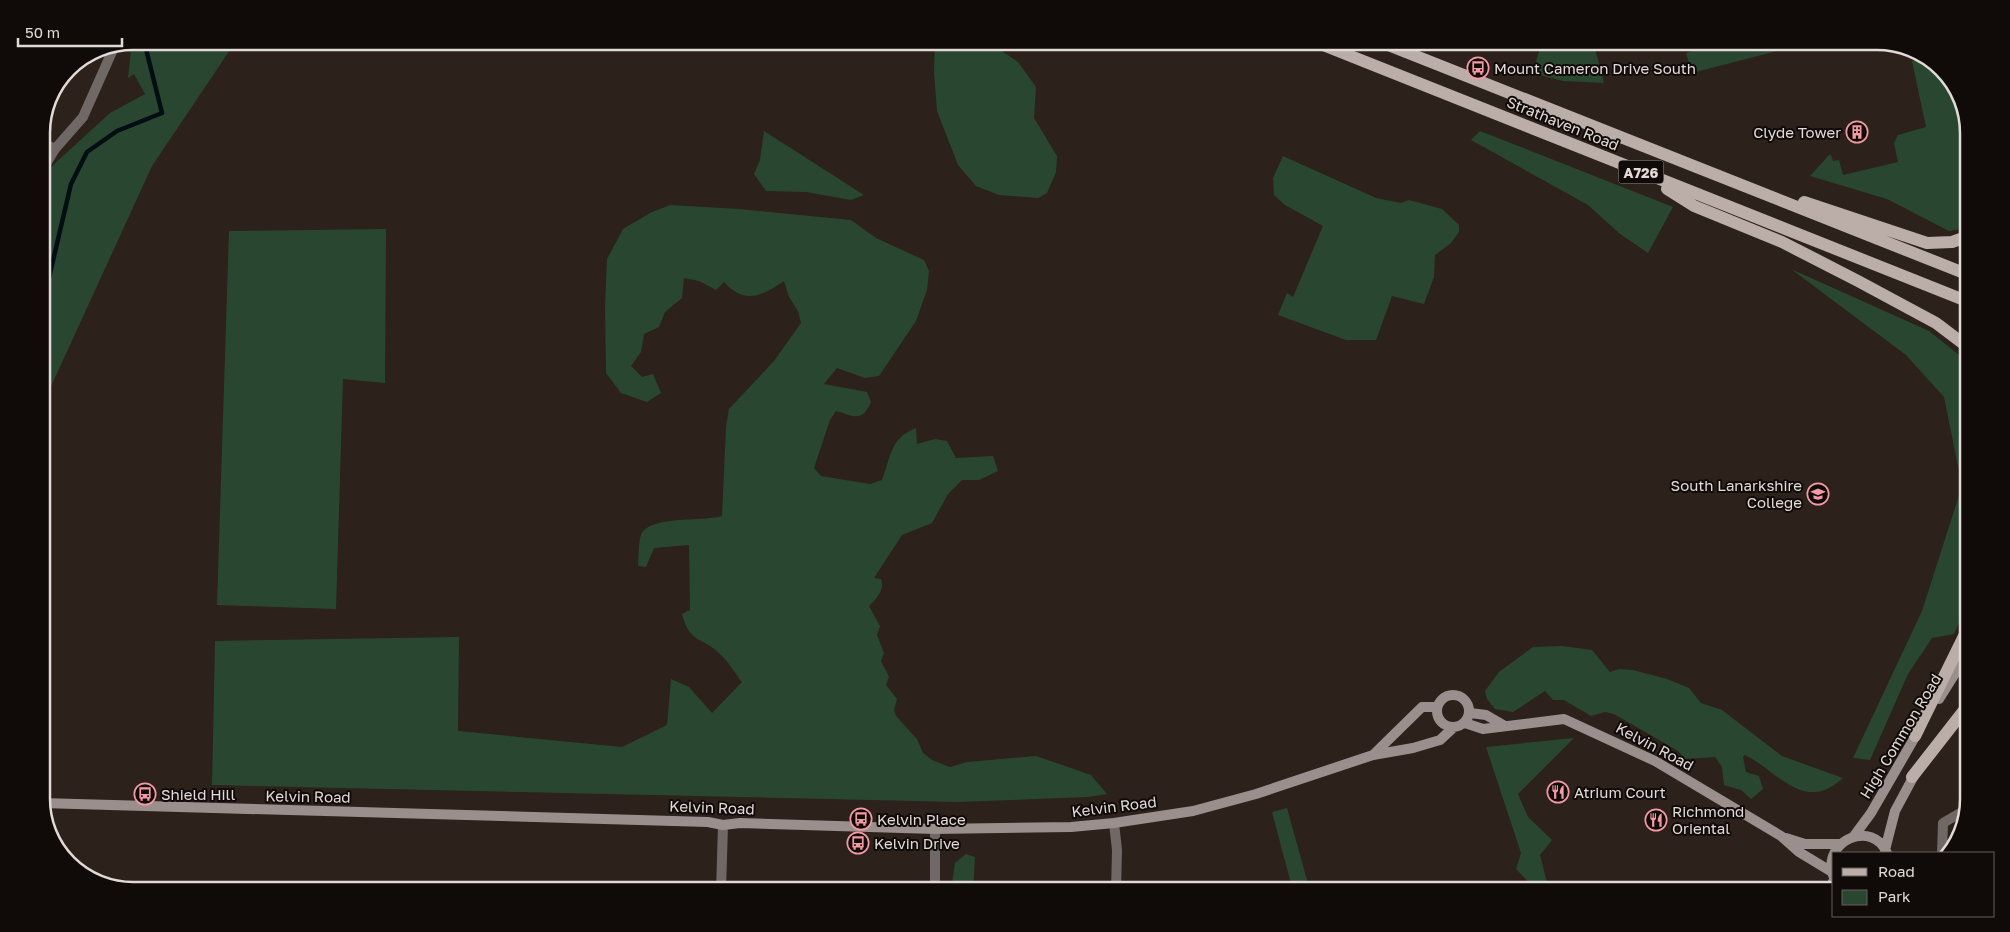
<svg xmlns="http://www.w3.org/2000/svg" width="2010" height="932" viewBox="0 0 2010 932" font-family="'Golos Text',sans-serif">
<rect width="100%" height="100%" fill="#2c211b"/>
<!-- green -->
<path fill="#294730" d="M132,41h104l-84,125 -110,240 -1,7v-177l5,-55 5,-14 59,-54 35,-19 -11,-20 -6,4z
M935,41h60l1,6 22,15 18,25 -2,31 23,38 -1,16 -9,21 -9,5 -39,-3 -23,-9 -18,-21 -21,-54 -3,-39z
M1540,41h53l11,42 -41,-2 -30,-8 6,-22z
M1696,41h120l-128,33 1,-11 -3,-10 12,-4z
M1924,58l29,24 16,45v103l-6,4 -2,-5 -12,2 -62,-32 -77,-23 19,-21h2l2,6 6,-1 4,15 55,-13 -4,-19 4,-8 28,-8 -14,-66z
M764,131l100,64 -13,5 -45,-8 -40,-1 -12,-17 6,-14z
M1480,131l193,76 -25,46 -28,-19 -32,-29 -117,-65z
M1283,156l93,42 25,5 8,-3 33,9 17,16v7l-8,11 -16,12 -1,22 -10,27 -32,-8 -16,44h-30l-68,-25 9,-22 6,4 30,-71 -38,-21 -11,-10 -1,-17z
M670,205l69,4 112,11 25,18 48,22 5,11 -2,19 -11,31 -37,55 -14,2 -28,-10 -13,16 43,8 4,10c-9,21 -17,14 -35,9l-6,9 -16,48 7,8 49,8 12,-4c9,-23 8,-42 34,-52l1,16 18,-5 12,2 9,17 37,-2 5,15 -19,9h-17l-14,14 -16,29 -30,12 -28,43 7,1c4,11 -5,20 -12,27l11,20 -3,9 7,18 -3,8 8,16 -3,8 11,14 -3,11 2,6 21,23 6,14 9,7 18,7 17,-5 69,-6 55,19 16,19 -19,3 -131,5 -745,-17 3,-144 244,-4 -1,94 164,16 45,-22 4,-46 18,8 23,26 30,-31c-7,-9 -14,-21 -23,-29 -18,-17 -29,-9 -37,-39l8,-4 -1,-65 -35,3 -8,19 -8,-1c1,-9 0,-22 3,-31 8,-20 62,-13 81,-19l4,-89 3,-18 45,-48 27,-38 -3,-12 -9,-14 -5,-16c-22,15 -39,24 -60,1l-8,8 -17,-9 -15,-3 -2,20 -17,14 -6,15 -15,7 -3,18 -10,14 11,11 11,-3 8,19 -14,9 -26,-9 -15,-20 -1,-68 2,-46 16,-30 27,-16z
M386,229l-1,154 -42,-4 -7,230 -119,-4 12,-374z
M1791,269l138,62 40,32v238l-15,33 -22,4 -24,36 -38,86 -17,-2 69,-147 40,-125 -18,-89 -38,-42z
M1562,646l30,4 18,22 9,-3 14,1 34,9 22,9 12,15 21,7 60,46 61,22c-39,36 -64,-6 -98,-23l-2,2 3,15 13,4 4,13 -12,10 -10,-9 -17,-5 -2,-18 -7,-10 -30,2 -7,-8 -64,-37 -9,-2 -14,4 -27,-16h-11l-8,-9 -32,21 -18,-3 -8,-10 -2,-8 14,-19 34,-25z
M1574,738l-56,56 10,23 24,23 -12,15 9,36h-12l-21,-22 5,-16 -35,-106z
M1287,808l23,83h-17l-21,-79z
M966,854l9,3 -2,34h-22l4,-28z"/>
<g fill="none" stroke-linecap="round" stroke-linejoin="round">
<!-- stream -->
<path stroke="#000e14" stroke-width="4.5" d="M44,299l27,-115 16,-32 30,-21 45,-18 -18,-72"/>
<!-- street -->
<path stroke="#6f6866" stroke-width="10" d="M41,142l14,7
M41,172l14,-23 28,-32 32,-72
M1114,823l3,27 -1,41
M1942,853l1,-30 24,-14
M721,891l2,-66
M935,891v-62"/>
<!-- secondary -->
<path stroke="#9a8f8c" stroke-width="10" d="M1437 711a16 16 0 1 1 32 0a16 16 0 1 1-32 0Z
M1939,699l30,-48
M1470,713l16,2 19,11
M1465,723l18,6 81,-10 91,42 126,75 18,16 33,20
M1373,755l49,-48h15
M41,803l667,19 15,3 17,-2 195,6 136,-2 43,-4 79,-12 63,-17 117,-39 40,-7 27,-8 14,-13
M1854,836l17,-23 48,-83
M1786,838l19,6h34
M1885,850l10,-39 21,-39
M1833,875c-11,-35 40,-56 54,-22
M1828,891l6,-11"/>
<!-- primary -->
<path stroke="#bbaea9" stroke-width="12" d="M1313,41l656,261
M1378,41l591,234
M1667,189l27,17 88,36 76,39 78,42 33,25
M1804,202l123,41 25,-1 17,-6
M1915,736l54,-110
M1912,777l57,-73"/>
</g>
<!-- icons -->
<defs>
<g id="bus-ring" transform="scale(1.125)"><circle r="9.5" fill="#100b09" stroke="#f49aa4" stroke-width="1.5"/><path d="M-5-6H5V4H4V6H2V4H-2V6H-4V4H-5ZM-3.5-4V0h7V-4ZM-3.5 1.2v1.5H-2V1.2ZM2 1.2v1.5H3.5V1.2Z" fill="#f49aa4"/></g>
<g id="building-ring" transform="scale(1.125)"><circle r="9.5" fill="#100b09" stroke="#f49aa4" stroke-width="1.5"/><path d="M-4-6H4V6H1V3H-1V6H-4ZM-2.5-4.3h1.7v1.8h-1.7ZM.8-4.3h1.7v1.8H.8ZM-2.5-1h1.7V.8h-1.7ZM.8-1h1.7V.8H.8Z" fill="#f49aa4"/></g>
<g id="university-ring" transform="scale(1.125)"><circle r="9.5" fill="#100b09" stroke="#f49aa4" stroke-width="1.5"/><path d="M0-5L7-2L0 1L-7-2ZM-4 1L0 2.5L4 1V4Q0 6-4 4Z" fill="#f49aa4"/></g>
<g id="restaurant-ring" transform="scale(1.125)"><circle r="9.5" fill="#100b09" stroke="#f49aa4" stroke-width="1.5"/><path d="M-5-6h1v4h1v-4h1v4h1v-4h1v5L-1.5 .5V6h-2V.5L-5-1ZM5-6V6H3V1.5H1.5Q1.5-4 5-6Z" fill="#f49aa4"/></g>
</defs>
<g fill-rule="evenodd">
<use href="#bus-ring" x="1478" y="68"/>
<use href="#building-ring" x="1857" y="132"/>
<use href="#university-ring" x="1818" y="494"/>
<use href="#restaurant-ring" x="1558" y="792"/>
<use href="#bus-ring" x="145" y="794"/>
<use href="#bus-ring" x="861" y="819"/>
<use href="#restaurant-ring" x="1656" y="820"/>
<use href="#bus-ring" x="858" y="843"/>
</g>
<g text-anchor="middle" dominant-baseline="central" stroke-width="4" stroke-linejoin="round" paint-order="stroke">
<!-- shield labels -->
<rect fill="#100b09" stroke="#a39c99" stroke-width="1" x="1618.5" y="160.5" width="45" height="23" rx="4"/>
<g font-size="14" font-weight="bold" fill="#e2dad7">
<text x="1641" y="172">A726</text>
</g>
<!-- poi labels -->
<g font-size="15" fill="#e2dad7" stroke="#100b09" text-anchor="start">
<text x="1494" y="68">Mount Cameron Drive South</text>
<text x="1841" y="132" text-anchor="end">Clyde Tower</text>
<text x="1802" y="485" text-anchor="end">South Lanarkshire<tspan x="1802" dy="17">College</tspan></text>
<text x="1574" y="792">Atrium Court</text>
<text x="161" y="794">Shield Hill</text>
<text x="1672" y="811">Richmond<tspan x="1672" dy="17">Oriental</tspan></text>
<text x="877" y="819">Kelvin Place</text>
<text x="874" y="843">Kelvin Drive</text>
</g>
<!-- street labels -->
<g font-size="15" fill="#e2dad7" stroke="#100b09">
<text transform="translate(1563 123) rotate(22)">Strathaven Road</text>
<text transform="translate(1900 736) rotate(-59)">High Common Road</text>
<text transform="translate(1655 746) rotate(28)">Kelvin Road</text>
<text transform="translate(308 796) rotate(1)">Kelvin Road</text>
<text transform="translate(1114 806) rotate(-7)">Kelvin Road</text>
<text transform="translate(712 807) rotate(2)">Kelvin Road</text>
</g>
</g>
<!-- crop -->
<path d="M0 0H2010V932H0ZM133 50H1877A83 83 0 0 1 1960 133V799A83 83 0 0 1 1877 882H133A83 83 0 0 1 50 799V133A83 83 0 0 1 133 50Z" fill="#100b09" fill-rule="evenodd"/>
<path fill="none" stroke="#e2dad7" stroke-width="2.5" d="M133 50H1877A83 83 0 0 1 1960 133V799A83 83 0 0 1 1877 882H133A83 83 0 0 1 50 799V133A83 83 0 0 1 133 50Z"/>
<!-- legend -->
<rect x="1832" y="852" width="162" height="65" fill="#100b09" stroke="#645e5b"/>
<rect x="1842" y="868" width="25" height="8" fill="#bbaea9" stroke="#645e5b"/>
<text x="1878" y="877" font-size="15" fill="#e2dad7">Road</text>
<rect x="1842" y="890" width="25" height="15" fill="#294730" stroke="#645e5b"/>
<text x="1878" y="902" font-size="15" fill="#e2dad7">Park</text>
<!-- scale -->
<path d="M18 38v8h104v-8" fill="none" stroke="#e2dad7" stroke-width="2.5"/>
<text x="25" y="38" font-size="15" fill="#e2dad7" stroke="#100b09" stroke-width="4" paint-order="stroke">50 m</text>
</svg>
